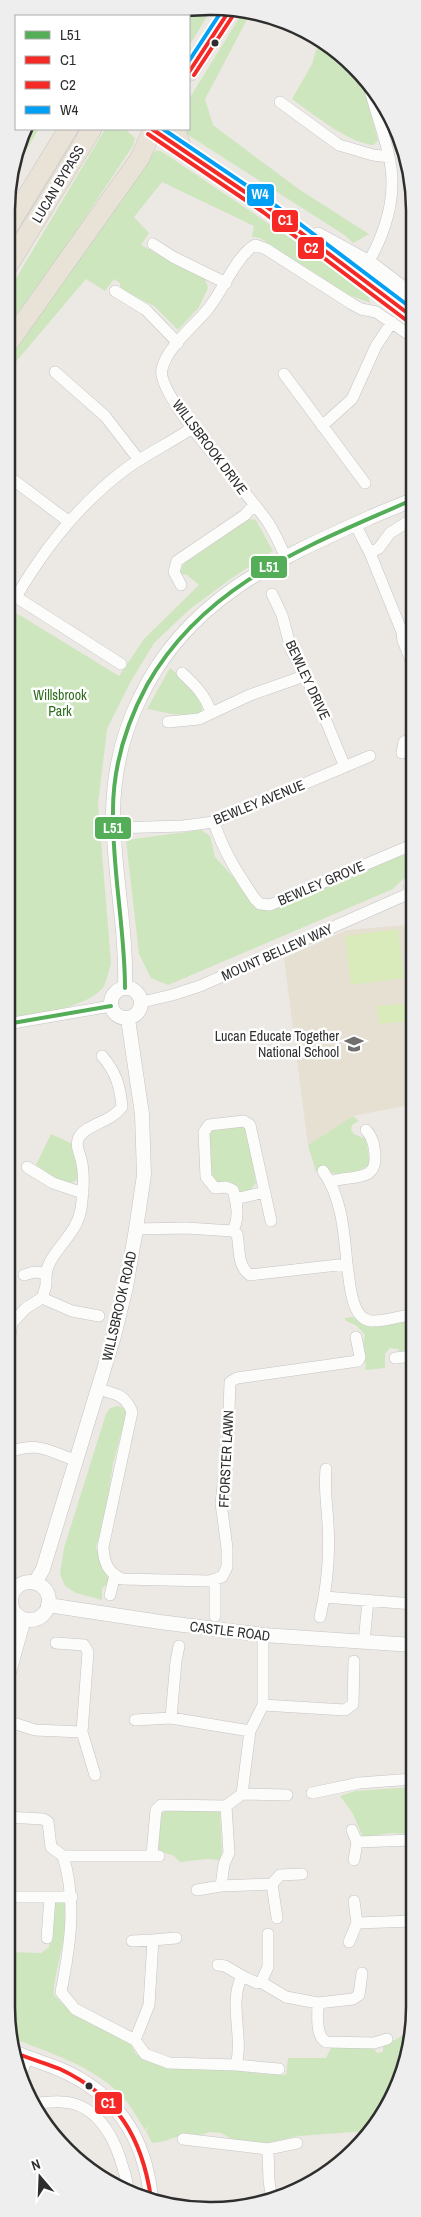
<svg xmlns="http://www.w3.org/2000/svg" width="421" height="2217" viewBox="0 0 421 2217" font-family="'Archivo Narrow',sans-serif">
<rect width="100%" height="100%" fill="#ece8e4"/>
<!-- education -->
<path fill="#e6e0d3" d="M404,925l10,60v119l-61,12 -45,29 -24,-187 63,-28z"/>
<!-- green -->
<path fill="#cee6be" d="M211,10l-22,36v-30h-9l3,-4z
M244,10l7,2 -46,87 8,26 87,65 69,44 -16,9 -7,-7 -158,-101 -4,-6h5v-30z
M319,41l36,25 5,7 18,68 -5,4c-26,-3 -60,-31 -81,-46l20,-35z
M27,129h12l-28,46z
M105,129h20l10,9 -2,8 -67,100 -58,80v-34z
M156,151h5l193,130 14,11 2,11 -21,-8 -89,-57 -8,-1 2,-11 -92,-44 -28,35 15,16 -8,12 64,34 3,9 -9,19 -21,23 -24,-24 -34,-17v-6l-6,-4 -9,12 -19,-12 -78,92v-13l145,-206z
M249,519l7,1 17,31 -41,27 -42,31 -36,34 -24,40 -23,46 -9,75 13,159c-2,7 -4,16 -7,23 -13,21 -73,30 -97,34l1,-412 111,68 25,-37 55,-54 -12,-10 -6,-1c-5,-15 55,-47 68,-55z
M170,668c14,12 33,24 32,44 -18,7 -37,0 -55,-3z
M201,830l9,6 5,21 45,49 128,-48 26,-4v19l-12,7 -9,9 -225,96 -17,-7 -12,-24 -13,-114z
M353,1116l6,5 -7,4 -1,5 3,4 12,5 4,25c-8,8 -30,14 -41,8l-4,-6 -9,6 -8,-27z
M245,1126l3,6 8,51 -7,9h-9l-9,-10 -14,2 -7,-8 -3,-45z
M51,1134l22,10 5,34c-10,14 -31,-6 -42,-13z
M353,1317l16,9 45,-5 -1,31 -13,1 -2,-4 -8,-1 -5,6v14l-20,2c2,-12 -4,-24 0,-35l-8,-9 -11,-5 -1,-3z
M118,1406l6,2 2,6 -13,50 -6,39 -11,45 14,35 -8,5v12l-26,-7 -11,-7 -5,-12 4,-26 42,-134 4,-6z
M413,1787v47l-21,-1 -29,4 -11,-25 -12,-16 15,-5z
M168,1810l52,1 2,42 -3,7 -12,-1 -27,3 -6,-6 -17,-6 5,-37z
M56,1901h7c12,15 -11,74 -9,94l9,9 23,17 44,22 6,11 6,4 122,16 22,1 2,-17h38l6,-12 41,1 4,6 6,-1v-6c12,-7 23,-9 27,-23h3v10l-17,55 -3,2 1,7 -27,34 -69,5 -35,8 -28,-3 -14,-8 -12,-1 -8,3 -20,-2 -2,3c-9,3 -18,7 -27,7l-6,-12 5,-6 -6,5c-7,-11 -15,-26 -24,-35 -30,-30 -69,-41 -106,-56l-5,-87 31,1 8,-6 2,-34z"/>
<!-- pitch -->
<path fill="#d9eabb" d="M398,929l6,49 -53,7 -6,-49z
M409,1003l2,18 -32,3 -2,-18z"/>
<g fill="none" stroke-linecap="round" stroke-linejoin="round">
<!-- minor casing -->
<g stroke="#c5c4c5" stroke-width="12">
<path id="minor" d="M280,102l59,43 34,10 16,2
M411,196l3,1
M153,244l20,13 53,26
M359,275c12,-15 19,-29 25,-47 20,-57 -2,-89 -15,-142
M115,291l31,19 32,33
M55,372l50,44 34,44
M284,374l81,109
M322,426l30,-27 24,-53 16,-24
M8,476l60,45
M355,524l15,29 32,79 1,9 11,27
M370,553l9,-5 11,-15 24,-15
M286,558c-5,-11 -10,-23 -17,-34 -17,-28 -114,-128 -107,-155 5,-22 32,-43 46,-60 14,-17 29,-54 47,-64l11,4 86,55 9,5 15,3 38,26
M181,585l-7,-13 3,-11 68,-46 9,-10
M272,594l10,21 9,34 26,50 28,68
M8,596l8,1 105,67
M16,597c29,-50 64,-94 111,-129 21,-15 45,-26 65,-40
M402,632l12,-5
M182,673c13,12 24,23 29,40
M168,722l31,-3 51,-24 54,-19
M402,753l2,-11 10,-6
M214,822c9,29 24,52 41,77l5,5 10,1 144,-61
M113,828l70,-2 31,-4 156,-66
M409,882l5,43
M142,1002l30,-7 28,-9 210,-93
M7,1024l104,-18
M7,1128h1
M27,1167l26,16 30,10
M323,1171c19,27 21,61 24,93
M331,1182c19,-8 46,2 44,-27 -1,-10 -2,-17 -9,-25
M235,1199l30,-7
M136,1229l51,-1 45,3 5,3c3,15 0,32 13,41l97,-11c3,17 3,54 24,57 13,1 30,-5 43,-7
M232,1231c8,-10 5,-30 1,-41l-7,-3 -11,1 -9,-11 -2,-45 5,-7 35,-4 6,4 21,96
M24,1275l10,-3 11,1
M42,1298l30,13 27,5
M7,1357l5,-34 14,-15 16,-10c1,-4 4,-10 4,-14 0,-10 0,-14 4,-22 10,-19 27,-30 31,-53 2,-16 4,-34 0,-50 -2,-7 -6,-14 -2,-22 9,-14 31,-14 43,-30 -2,-21 -6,-35 -20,-51
M395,1358l18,-2
M98,1389c17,5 27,5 34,23l-29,135c1,15 4,25 19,32l87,2 13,-4 5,-10v-19l-6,-45 7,-63 2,-58 7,-4 121,-17 2,-4 -4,-20
M7,1453c31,-12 38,-3 68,7
M7,1470v-7
M215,1579v37
M7,1595h5
M110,1595l5,-20
M325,1597l88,7
M320,1617c7,-30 10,-62 8,-93 -1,-19 -4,-36 -2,-55
M263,1635v70l-13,26 -8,63 -16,12 3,47 -5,11 -3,22 51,-2 5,34
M364,1642l4,-41
M56,1643l28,2 4,7 -6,80
M263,1705l82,5 8,-6 1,-43
M171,1718l5,-57 3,-15
M135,1720l36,-2 79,13
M7,1721l28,9 47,2 13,43
M312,1793l47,-10 54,-4
M242,1794l45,1
M6,1817l37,2 5,3 3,25 12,9h96
M352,1830l5,12
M152,1854l4,-44 5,-5 65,1
M63,1856c14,45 7,91 -2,136l14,17 60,31 10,14 24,9 67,2c8,-29 -8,-61 6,-89l15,7 4,-1 25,15 32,6 35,-4 6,-4 3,-22
M354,1860l3,-18 56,-2
M272,1884l8,-9 22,-1
M197,1890l24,-4
M6,1897h66
M354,1901l3,22
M47,1938l3,-41
M153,1940l23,-2
M132,1941l21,-1 -4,65 -14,35
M349,1942l8,-19 56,-2
M218,1965l7,1 17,10
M261,1982l7,-15v-33
M318,2003c0,12 -3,32 8,39l48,1 13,-4
M236,2065l43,4
M20,2078l7,-20
M34,2103c9,0 19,-2 28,-1 31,1 49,29 58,56 3,11 8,22 8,34
M183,2139l85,10 29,-6
M268,2149l1,32 3,19"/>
</g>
<!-- tertiary casing -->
<g stroke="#c5c4c5" stroke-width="15">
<path id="tertiary" d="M111 1003a15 15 0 1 1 30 0a15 15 0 1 1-30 0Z
M125,988c2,-59 -12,-118 -12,-177 1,-40 9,-77 27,-113 46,-98 135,-138 229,-180 15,-7 30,-12 45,-19
M11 1601a19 19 0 1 1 38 0a19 19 0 1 1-38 0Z
M35,1583l8,-14 71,-233 12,-49 10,-58 8,-54 -2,-61 -14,-95
M48,1605l112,17 103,13 150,10
M7,1679l17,-60
M16,2053c14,6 29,10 43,16 57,24 86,69 92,129"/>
</g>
<!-- secondary casing -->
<g stroke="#c5c4c5" stroke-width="16">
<path id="secondary" d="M152,129l115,78 147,111
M318,235l51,28 45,34"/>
</g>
<!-- trunk casing -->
<g stroke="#c6c5c4" stroke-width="20">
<path id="trunk" d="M169,16l3,-4
M189,72l42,-64
M175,129l8,21
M8,227l60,-98
M8,266l84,-137
M8,344l132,-186 13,-29"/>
</g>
<!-- minor -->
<use href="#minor" stroke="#fcfcfb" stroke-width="11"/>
<!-- tertiary -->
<use href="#tertiary" stroke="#fcfcfb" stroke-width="14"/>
<!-- secondary -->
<use href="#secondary" stroke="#fcfcfb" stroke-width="15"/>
<!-- trunk -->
<use href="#trunk" stroke="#e9e2d6" stroke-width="19"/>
<!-- bus-1 casing -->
<g stroke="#fff" stroke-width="8">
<path id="bus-1" d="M125,988c0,-59 -13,-118 -12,-177 0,-44 13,-87 34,-126 59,-104 164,-140 267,-186
M7,1024l104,-18"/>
</g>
<!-- bus-2 casing -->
<g stroke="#fff" stroke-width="8">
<path id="bus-2" d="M189,72l42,-64
M152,129l115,78 147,111
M16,2053c14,6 29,10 44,16 57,27 82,68 91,129"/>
</g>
<!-- bus-3 casing -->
<g stroke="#fff" stroke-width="8">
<path id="bus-3" d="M194,75l42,-64
M148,134l115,78 147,111"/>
</g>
<!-- bus-4 casing -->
<g stroke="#fff" stroke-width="8">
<path id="bus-4" d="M189,61l34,-52
M163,129l108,73 143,108"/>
</g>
<!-- bus-1 -->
<use href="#bus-1" stroke="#54ae57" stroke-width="4"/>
<!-- bus-2 -->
<use href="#bus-2" stroke="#f52a26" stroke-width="4"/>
<!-- bus-3 -->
<use href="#bus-3" stroke="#f52a26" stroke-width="4"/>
<!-- bus-4 -->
<use href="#bus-4" stroke="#02a0f5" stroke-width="4"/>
</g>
<!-- icons -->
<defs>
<g id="school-bare" transform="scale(1.5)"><path d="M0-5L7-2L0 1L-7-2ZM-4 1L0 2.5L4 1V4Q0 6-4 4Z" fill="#706f6e" stroke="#fff" stroke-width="2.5" paint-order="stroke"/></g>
</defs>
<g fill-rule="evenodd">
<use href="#school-bare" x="354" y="1044"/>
</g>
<!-- markers -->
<g fill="#2e2e2e" stroke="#fff" stroke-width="2">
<circle cx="215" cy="43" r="4.5"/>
<circle cx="89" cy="2086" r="4.5"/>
</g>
<g text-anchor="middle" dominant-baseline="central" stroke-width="5" stroke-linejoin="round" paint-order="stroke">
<!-- street labels -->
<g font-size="14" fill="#2e2e2e" stroke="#fff">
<text transform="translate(58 184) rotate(-59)">LUCAN BYPASS</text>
<text transform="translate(210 447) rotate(53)">WILLSBROOK DRIVE</text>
<text transform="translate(308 680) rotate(65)">BEWLEY DRIVE</text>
<text transform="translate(259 802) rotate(-22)">BEWLEY AVENUE</text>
<text transform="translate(321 883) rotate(-23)">BEWLEY GROVE</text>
<text transform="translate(277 952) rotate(-24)">MOUNT BELLEW WAY</text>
<text transform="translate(119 1306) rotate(-77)">WILLSBROOK ROAD</text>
<text transform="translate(226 1459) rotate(-87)">FFORSTER LAWN</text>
<text transform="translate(230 1631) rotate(7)">CASTLE ROAD</text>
</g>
<!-- park labels -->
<g font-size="14" fill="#2c6e1b" stroke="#fff">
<text x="60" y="695">Willsbrook<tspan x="60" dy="16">Park</tspan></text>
</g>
<!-- poi labels -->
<g font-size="14" fill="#2e2e2e" stroke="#fff" text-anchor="end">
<text x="339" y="1036">Lucan Educate Together<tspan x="339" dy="16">National School</tspan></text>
</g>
</g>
<!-- crop -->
<path d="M0 0H421V2217H0ZM210 15H211A195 195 0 0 1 406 210V2007A195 195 0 0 1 211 2202H210A195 195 0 0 1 15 2007V210A195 195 0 0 1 210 15Z" fill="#eee" fill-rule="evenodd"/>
<path fill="none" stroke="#2e2e2e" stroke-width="2.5" d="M210 15H211A195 195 0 0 1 406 210V2007A195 195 0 0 1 211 2202H210A195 195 0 0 1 15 2007V210A195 195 0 0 1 210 15Z"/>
<g stroke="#fff" stroke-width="2">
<rect x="246" y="183" width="29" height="24" rx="5" fill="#02a0f5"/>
<rect x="271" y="209" width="28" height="24" rx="5" fill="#f52a26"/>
<rect x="297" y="236" width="28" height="24" rx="5" fill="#f52a26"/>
<rect x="250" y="555" width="38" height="24" rx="5" fill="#54ae57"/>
<rect x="94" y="816" width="38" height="24" rx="5" fill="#54ae57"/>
<rect x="94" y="2091" width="29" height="24" rx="5" fill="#f52a26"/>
</g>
<g font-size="14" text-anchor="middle" font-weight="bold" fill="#fff">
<text x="260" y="199">W4</text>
<text x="285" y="225">C1</text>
<text x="311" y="253">C2</text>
<text x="269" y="572">L51</text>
<text x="113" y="833">L51</text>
<text x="108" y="2108">C1</text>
</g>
<!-- legend -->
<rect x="15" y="15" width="175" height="115" fill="#ffffff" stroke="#ababab"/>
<rect x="25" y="31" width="25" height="8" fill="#54ae57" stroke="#ababab"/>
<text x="60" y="40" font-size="15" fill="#2e2e2e">L51</text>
<rect x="25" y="56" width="25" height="8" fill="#f52a26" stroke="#ababab"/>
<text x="60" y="65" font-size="15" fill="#2e2e2e">C1</text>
<rect x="25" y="81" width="25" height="8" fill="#f52a26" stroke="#ababab"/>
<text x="60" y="90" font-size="15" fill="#2e2e2e">C2</text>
<rect x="25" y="106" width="25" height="8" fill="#02a0f5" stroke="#ababab"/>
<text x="60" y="115" font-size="15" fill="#2e2e2e">W4</text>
<!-- north arrow -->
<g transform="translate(40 2177) rotate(341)" stroke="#ffffff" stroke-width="4" paint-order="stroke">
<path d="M0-4L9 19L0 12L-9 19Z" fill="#2e2e2e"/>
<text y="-8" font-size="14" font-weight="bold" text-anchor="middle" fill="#2e2e2e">N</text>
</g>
</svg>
